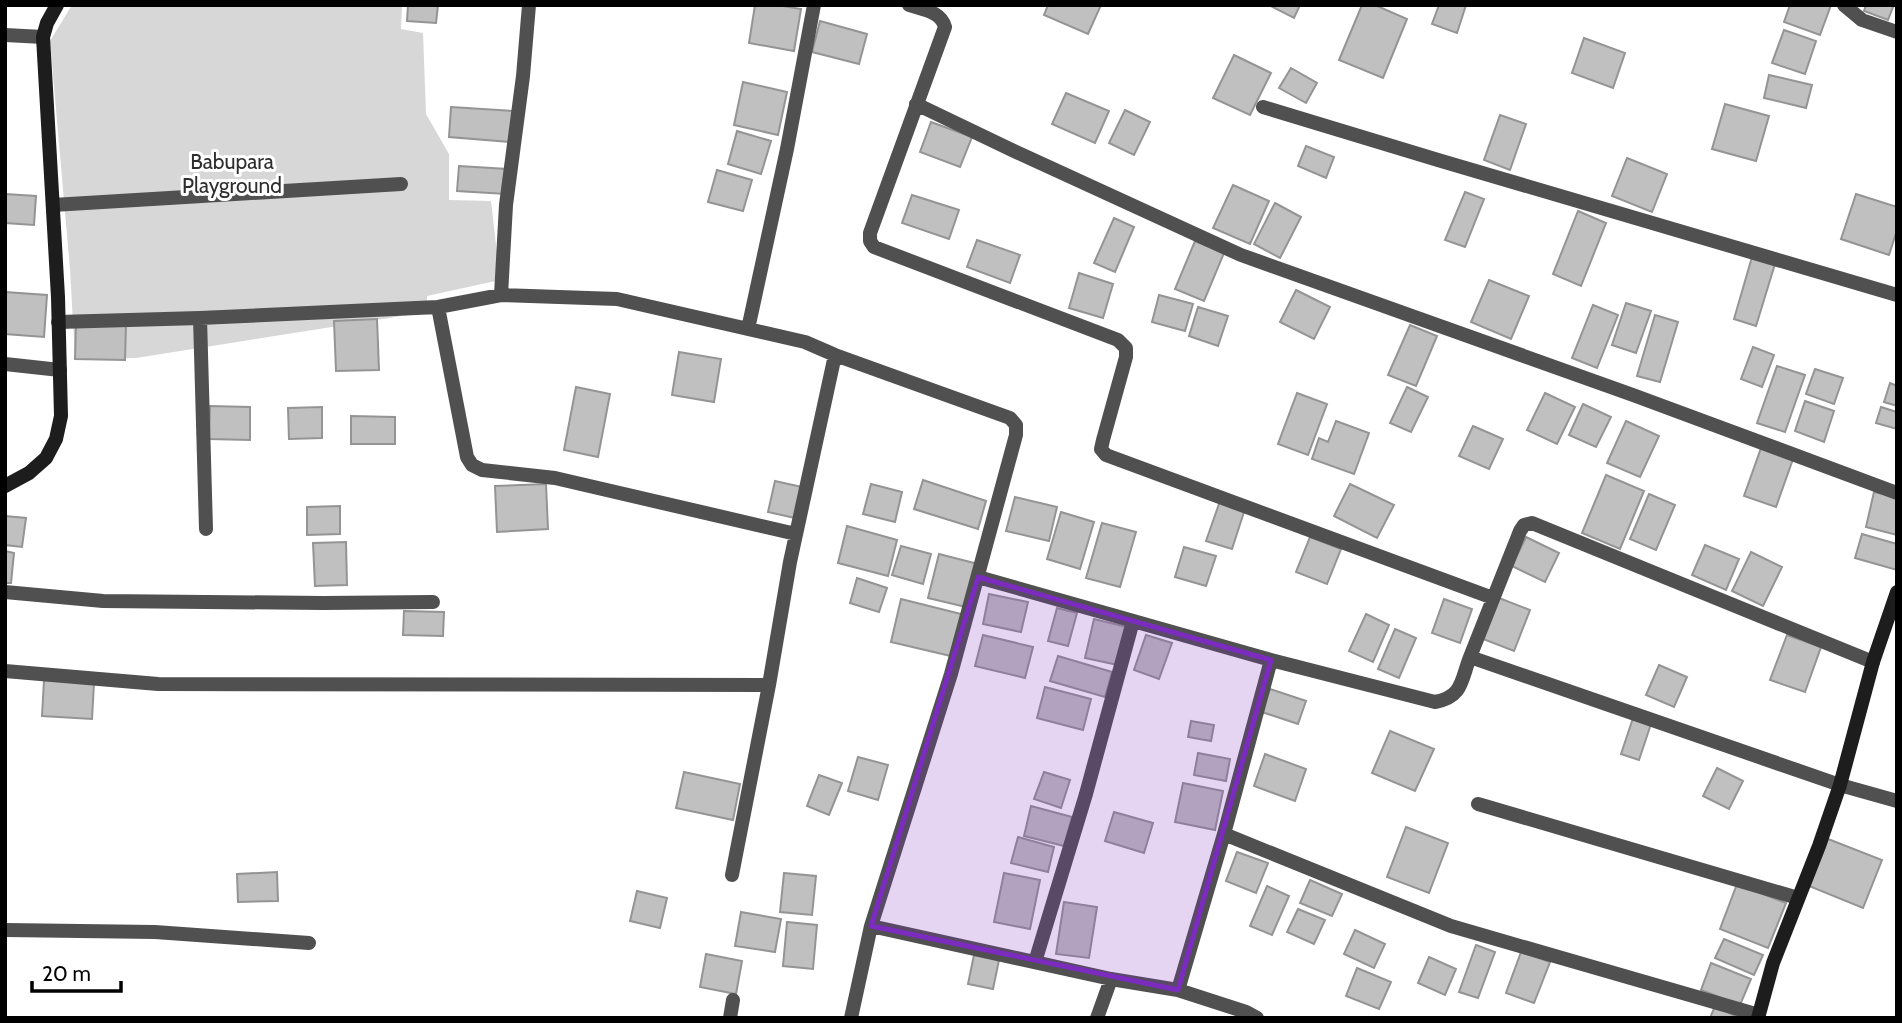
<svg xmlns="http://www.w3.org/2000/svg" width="1902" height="1023" viewBox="0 0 1902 1023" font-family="Cabin,sans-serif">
<rect width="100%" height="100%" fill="#fff"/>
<!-- green -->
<path fill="#d7d7d7" d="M72,5h330l-1,24 22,4 3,81 23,40v46l42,1 9,79 -73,16v16l-291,46 -61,1 -5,-90 -20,-228z"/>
<!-- building -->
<path fill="#c0c0c0" stroke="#949494" stroke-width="2" d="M408,5h30l-2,18 -29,-2z
M755,5h22l24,4 -7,42 -45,-8z
M1048,5h53l-13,29 -44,-19z
M1269,5h31l-6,13z
M1362,5h13l32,14 -24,59 -44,-18z
M1439,5h27l-9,28 -25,-9z
M1790,5h41l-11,30 -36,-13z
M1866,5h24l3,2 -5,13 -24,-9z
M820,21l47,13 -8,30 -47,-12z
M1784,30l32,11 -11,33 -33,-11z
M1584,38l41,15 -12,35 -41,-15z
M1234,55l37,18 -21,42 -37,-17z
M1291,68l26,15 -11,20 -27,-15z
M1769,75l43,10 -6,23 -42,-10z
M743,82l44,10 -9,43 -44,-10z
M1066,93l43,18 -14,32 -43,-19z
M1725,104l44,12 -13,45 -44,-12z
M451,107l62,4 -2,31 -62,-5z
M1125,110l25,12 -16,33 -25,-12z
M1500,115l26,9 -16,46 -26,-10z
M931,122l41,15 -12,30 -40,-15z
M737,131l34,10 -10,33 -33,-10z
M1306,146l28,11 -8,21 -28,-12z
M1627,158l40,16 -15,38 -40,-16z
M459,166l48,3 -1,25 -49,-3z
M717,170l35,10 -9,31 -35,-9z
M1233,185l36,16 -19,43 -37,-16z
M1465,192l19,7 -19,48 -20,-7z
M5,194l31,2 -2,29 -29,-2z
M1856,194l41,13v23l-8,25 -48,-16z
M912,195l47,15 -10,29 -47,-16z
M1275,203l26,14 -21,41 -26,-14z
M1578,211l28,12 -25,63 -28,-12z
M1114,218l20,9 -19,45 -21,-9z
M977,240l43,15 -10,28 -43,-16z
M1195,241l29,12 -20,48 -29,-12z
M1752,257l23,7 -19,62 -22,-7z
M1079,273l34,11 -10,34 -34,-10z
M1489,280l40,16 -18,43 -40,-17z
M1296,290l34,17 -16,32 -34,-17z
M5,292l42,3 -3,42 -39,-3z
M1159,295l34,9 -8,27 -33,-9z
M1626,303l25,8 -15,42 -24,-8z
M1593,305l25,10 -21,53 -25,-10z
M1198,307l30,9 -10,30 -29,-10z
M1655,315l23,7 -18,60 -23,-6z
M377,319l2,51 -43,1 -2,-50z
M76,323l50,1 -1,36 -50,-1z
M1410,325l27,11 -21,50 -28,-11z
M1753,347l21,8 -12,32 -21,-8z
M679,352l42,7 -7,43 -42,-7z
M1777,366l28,9 -20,57 -28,-9z
M1815,369l28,9 -9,26 -28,-10z
M1890,383l7,3v20l-13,-4z
M576,387l34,7 -12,63 -34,-7z
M1407,387l21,10 -17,35 -21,-9z
M1297,393l30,11 -19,51 -30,-11z
M1545,393l30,14 -18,37 -30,-14z
M1805,401l29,10 -10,31 -29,-11z
M1583,404l28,13 -15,30 -27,-12z
M210,406l40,1v33l-41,-1z
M322,407v31l-33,1 -1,-31z
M1881,407l16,5v17l-21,-6z
M351,416l44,1v27h-44z
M1336,421l33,12 -15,41 -42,-15 7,-21 9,4z
M1626,421l33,15 -19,41 -33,-14z
M1473,426l30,13 -14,30 -30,-13z
M1761,448l32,11 -17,48 -32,-11z
M1606,475l38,16 -24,58 -38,-16z
M923,480l63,21 -8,28 -64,-20z
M775,481l27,6 -7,31 -27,-6z
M546,484l2,45 -51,3 -2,-46z
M871,484l31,8 -7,30 -32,-8z
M1350,484l44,21 -17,33 -43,-22z
M1874,492l23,5v38l-31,-8z
M1649,494l26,11 -19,45 -26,-11z
M1015,497l42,10 -8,34 -43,-10z
M1220,501l25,8 -13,40 -26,-8z
M340,506v28l-33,1v-28z
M1061,512l33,10 -14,47 -33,-10z
M5,516l21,2 -4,29 -17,-2z
M1102,523l34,9 -16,55 -34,-9z
M847,526l50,14 -9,36 -50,-13z
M1862,534l35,10v26l-42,-12z
M1310,537l31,12 -14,35 -31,-12z
M1526,537l33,16 -14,29 -33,-16z
M346,542l1,43 -32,1 -2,-43z
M1705,545l34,14 -13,31 -34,-15z
M901,546l30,8 -8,30 -31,-9z
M1184,547l32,9 -10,30 -31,-9z
M5,551l9,2 -3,30h-6z
M1751,552l31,15 -19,39 -31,-15z
M939,554l39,10 -12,43 -38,-9z
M857,578l30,10 -8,24 -29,-9z
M989,594l39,8 -7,30 -38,-8z
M1499,598l31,12 -16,41 -31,-12z
M901,599l64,16 -10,42 -64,-15z
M1444,599l28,10 -12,34 -28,-10z
M1057,608l20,5 -9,33 -20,-5z
M404,611l40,1 -1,24 -40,-1z
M1366,614l23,11 -16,37 -24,-11z
M1094,619l33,8 -9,38 -33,-7z
M1395,629l21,9 -17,40 -21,-9z
M983,635l50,12 -8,31 -50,-12z
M1146,635l26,8 -13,36 -25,-9z
M1787,635l34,12 -16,45 -35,-12z
M1058,656l54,16 -7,25 -55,-16z
M1659,665l28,12 -13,30 -28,-12z
M44,680l50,3 -2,36 -50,-3z
M1045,687l46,12 -8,31 -46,-12z
M1270,689l36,12 -8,23 -36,-12z
M1633,718l18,6 -12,36 -18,-6z
M1191,721l23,4 -3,16 -23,-4z
M1390,731l44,18 -19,42 -43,-18z
M1198,753l32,6 -4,22 -32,-6z
M1265,754l41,15 -11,32 -41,-15z
M858,757l30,8 -10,35 -30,-9z
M1717,768l26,13 -14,28 -26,-13z
M684,772l56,12 -7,36 -57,-12z
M1044,772l26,8 -9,28 -27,-9z
M819,775l23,8 -13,32 -22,-9z
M1183,783l40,8 -8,39 -40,-8z
M1031,806l41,11 -8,29 -40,-10z
M1114,812l39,11 -9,30 -39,-12z
M1406,827l42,16 -19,50 -42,-16z
M1018,837l36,10 -6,25 -37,-9z
M1828,839l54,21 -19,48 -54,-22z
M1237,852l31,11 -12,30 -30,-12z
M277,872l1,29 -40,1 -1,-28z
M784,873l32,3 -4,39 -32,-3z
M1004,873l36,7 -10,49 -36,-7z
M1310,880l32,14 -10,22 -32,-13z
M1737,884l49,19 -18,45 -48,-19z
M1267,886l22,10 -17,39 -22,-9z
M637,891l30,7 -7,30 -30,-7z
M1064,902l33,5 -8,51 -33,-4z
M1298,909l27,11 -11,24 -27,-12z
M741,912l40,7 -6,33 -40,-6z
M787,922l30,3 -4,44 -30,-3z
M1355,930l30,14 -11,24 -30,-14z
M1724,939l39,16 -9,20 -39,-17z
M1476,945l19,7 -17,46 -19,-6z
M1521,952l29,10 -16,41 -28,-10z
M706,954l36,7 -6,33 -36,-7z
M974,955l25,5 -6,29 -25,-5z
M1429,957l27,12 -11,26 -27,-12z
M1711,963l40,16 -11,26 -39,-15z
M1357,968l34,14 -12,27 -33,-13z
M1715,1006l25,12h-30z"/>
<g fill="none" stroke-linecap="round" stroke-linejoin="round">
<!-- street -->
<path stroke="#505050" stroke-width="14" d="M909,5c14,5 32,6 36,22l-75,206v8l4,6 244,93 8,8v9l-23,83 -2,9 5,6 387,143
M1844,5l18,15 35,12
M5,35l38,2
M916,104l98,47 227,104 392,140 264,98
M1263,107l175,53 459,135
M53,205l348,-21
M501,295l5,-90 17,-129 6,-71
M438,307l29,150 5,8 10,5 73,8 241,56
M200,318l6,211
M58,322l142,-4 238,-11 63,-12 116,4 188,43 30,13 175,63 6,7v10l-65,239 -80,252
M748,329l39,-180 27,-144
M5,364l55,6
M978,577l293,83
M5,592l98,9 220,2 110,-1
M1470,657l50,-126 4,-6 8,-2 341,139
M5,671l153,13 611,1
M1478,804l320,94
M1224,834l227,92 308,89
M732,875l37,-190 21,-123 45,-207
M5,930l150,2 154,11
M1035,962l51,-168 47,-173
M1178,990l68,22 11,6
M730,1018l3,-18
M851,1018l20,-92 240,53
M1097,1018l14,-39 67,11 46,-156 47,-174 164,42c28,-5 26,-22 35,-45l370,128 57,16"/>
<!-- secondary -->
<path stroke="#1d1d1d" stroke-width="14" d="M5,486l24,-13 17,-15 10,-19 5,-23 -3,-119 -15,-260 4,-14 10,-18
M1758,1018l15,-55 46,-117 21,-61 33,-123 24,-70"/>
</g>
<!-- marked area -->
<path fill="#7b2cbf" fill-opacity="0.2" stroke="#7b2cbf" stroke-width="5" stroke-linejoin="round" d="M978,577l293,83 -93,330 -307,-64z"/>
<g text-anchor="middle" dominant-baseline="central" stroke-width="6" stroke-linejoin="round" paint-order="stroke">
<!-- park labels -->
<g font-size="21" fill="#2e2e2e" stroke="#fff">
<text x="232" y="161">Babupara<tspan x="232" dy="24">Playground</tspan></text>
</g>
</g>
<!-- border -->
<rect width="1902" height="1023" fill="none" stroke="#000000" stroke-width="14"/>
<!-- scale -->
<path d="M32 981v10h89v-10" fill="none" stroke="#000000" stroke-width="3.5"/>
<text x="42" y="981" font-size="21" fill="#000000" stroke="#ffffff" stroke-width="5" paint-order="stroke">20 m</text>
</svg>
